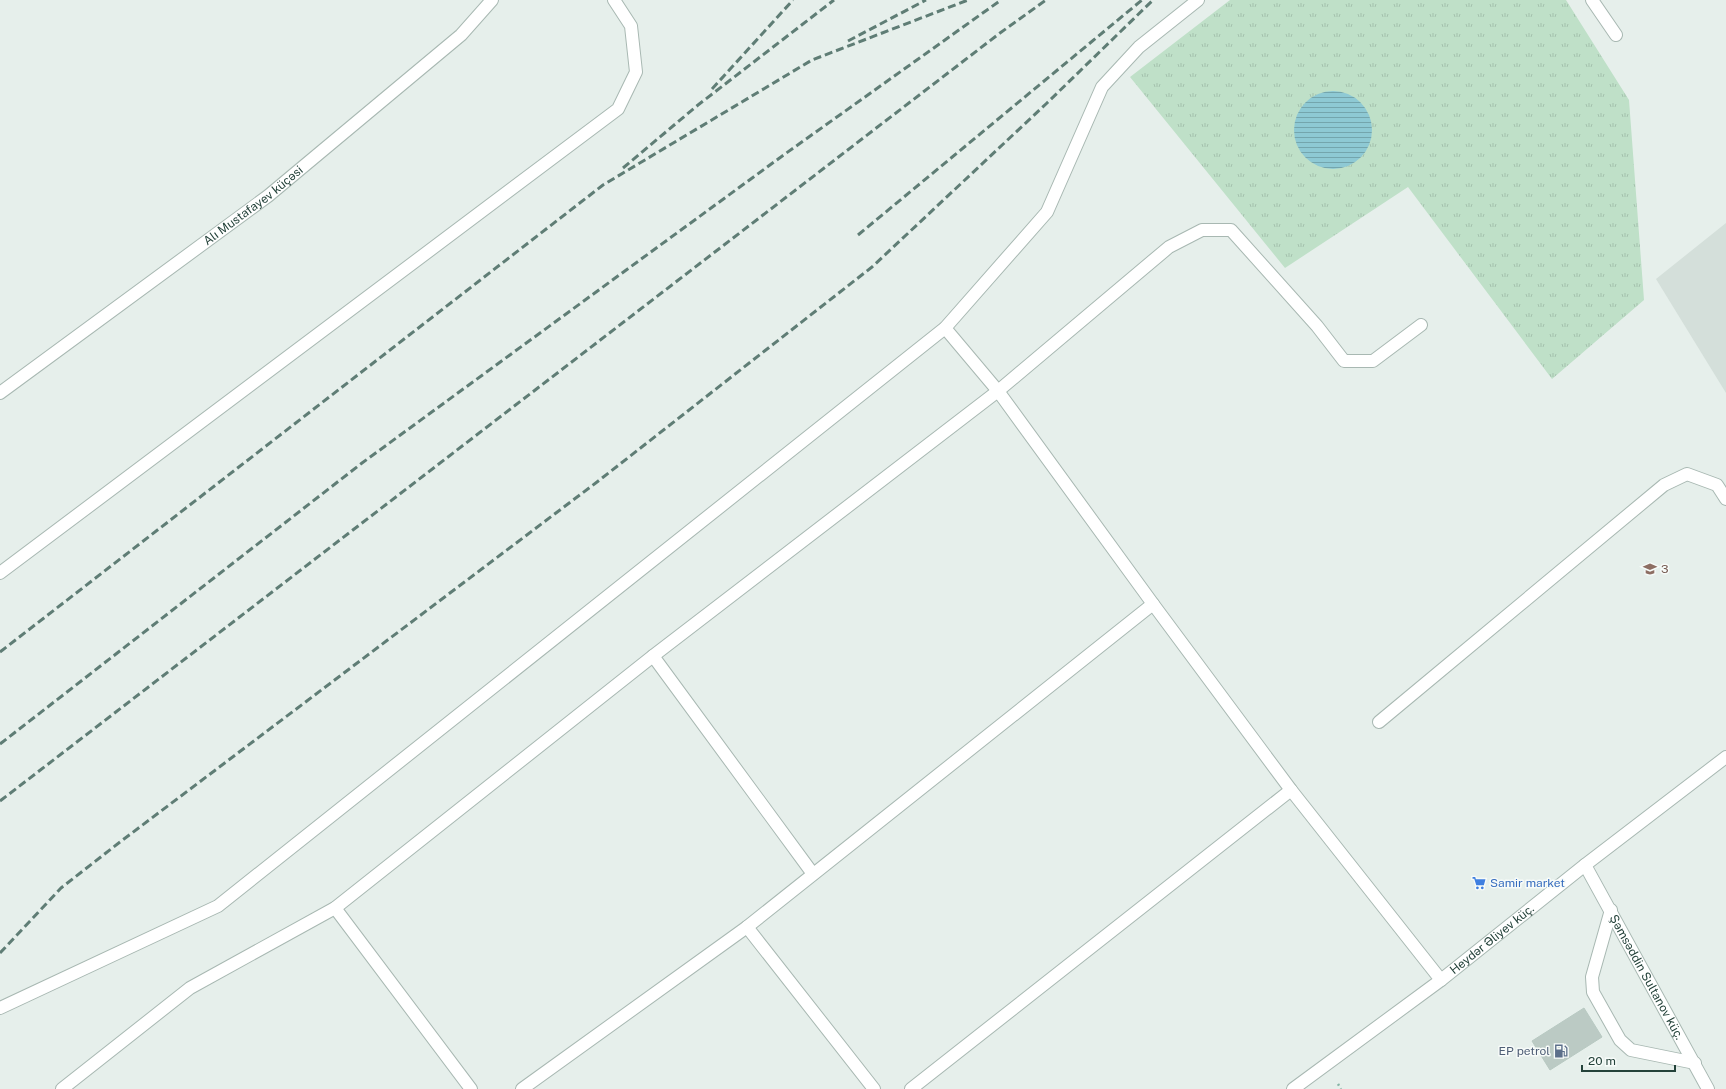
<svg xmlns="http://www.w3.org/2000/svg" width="1726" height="1089" viewBox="0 0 1726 1089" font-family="'Public Sans',sans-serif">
<defs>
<pattern id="park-tufts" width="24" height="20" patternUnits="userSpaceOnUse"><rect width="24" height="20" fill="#bfe0c8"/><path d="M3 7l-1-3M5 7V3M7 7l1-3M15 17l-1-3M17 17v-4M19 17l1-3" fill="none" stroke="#a4c1ad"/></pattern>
<pattern id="water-rules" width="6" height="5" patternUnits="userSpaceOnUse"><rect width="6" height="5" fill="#8ec9d4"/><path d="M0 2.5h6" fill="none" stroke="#74a5ad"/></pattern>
</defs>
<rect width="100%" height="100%" fill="#e6efeb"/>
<!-- built -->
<path fill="#d4dfda" d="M1726,223v170l-70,-114z"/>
<!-- park -->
<path fill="url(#park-tufts)" d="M1230,0h336l63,100 15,200 -92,79 -144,-192 -123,81 -155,-191z"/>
<!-- water -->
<path fill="url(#water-rules)" d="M1294 130a39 39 0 1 1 78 0a39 39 0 1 1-78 0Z"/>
<!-- building -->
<path fill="#bbcac4" stroke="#b8c9c2" d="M1584,1008l18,29 -52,33 -18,-29z"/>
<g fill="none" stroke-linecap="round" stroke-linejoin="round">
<!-- minor casing -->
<g stroke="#a8b8b2" stroke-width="14">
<g id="minor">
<path d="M1592,0l24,35"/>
<path d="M945,328l53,63 155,213 138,186 150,190"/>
<path id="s1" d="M0,393l268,-197 193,-161 31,-35"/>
<path d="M0,573l618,-464 18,-37 -5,-46 -17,-26"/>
<path d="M653,656l160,218"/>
<path d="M1379,722l285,-237 23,-11 30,11 9,14"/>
<path id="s2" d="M1585,865l123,224"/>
<path d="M335,908l136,181"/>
<path d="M1611,910l-19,67 1,15 27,48 11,10 64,13"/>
<path d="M747,927l127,162"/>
<path d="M0,1008l218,-102 727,-578 102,-116 55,-125 37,-40 59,-47"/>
<path d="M62,1089l128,-101 145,-80 318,-252 345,-265 171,-144 33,-17h29l86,96 27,35h29l48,-36"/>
<path d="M522,1089l225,-162 406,-323"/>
<path d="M911,1089l380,-299"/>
<path id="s3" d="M1293,1089l148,-109 144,-115 141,-108"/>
</g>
</g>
<!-- path -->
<path stroke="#86b3a5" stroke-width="2.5" stroke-dasharray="2 3" stroke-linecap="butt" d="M1338,1084l3,5"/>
<!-- minor -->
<use href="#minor" stroke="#fff" stroke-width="12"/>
<!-- rail -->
<path stroke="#5f7d75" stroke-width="3" stroke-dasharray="8 4" stroke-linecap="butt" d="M848,41l78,-41
M712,89l81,-89
M623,168l75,-63 136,-105
M858,235l284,-235
M0,652l603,-467 209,-125 156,-60
M0,744l362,-281 423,-309 216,-154
M0,801l1000,-768 46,-33
M0,953l61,-65 59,-46 477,-360 275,-215 175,-164 106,-103"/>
</g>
<!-- icons -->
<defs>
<g id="school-bare" transform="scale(1.08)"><path d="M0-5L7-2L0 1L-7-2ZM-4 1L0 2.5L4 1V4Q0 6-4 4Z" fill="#8d6e63" stroke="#f7fbf9" stroke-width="2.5" paint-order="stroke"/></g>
<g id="supermarket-bare" transform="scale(1.08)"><path d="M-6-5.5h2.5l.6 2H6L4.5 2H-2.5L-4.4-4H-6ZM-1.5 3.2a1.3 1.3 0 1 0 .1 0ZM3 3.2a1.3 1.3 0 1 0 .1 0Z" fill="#3f7fe0" stroke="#f7fbf9" stroke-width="2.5" paint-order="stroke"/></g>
<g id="fuel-bare" transform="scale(1.08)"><path d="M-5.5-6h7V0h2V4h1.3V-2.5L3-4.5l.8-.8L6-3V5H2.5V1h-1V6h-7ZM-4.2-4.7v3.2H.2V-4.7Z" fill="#5c6f8a" stroke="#f7fbf9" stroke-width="2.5" paint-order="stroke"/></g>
</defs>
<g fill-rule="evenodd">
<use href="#school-bare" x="1650" y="569"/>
<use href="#supermarket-bare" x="1479" y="883"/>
<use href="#fuel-bare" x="1561" y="1051"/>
</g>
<g text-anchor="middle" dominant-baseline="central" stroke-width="3" stroke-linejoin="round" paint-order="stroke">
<!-- street labels -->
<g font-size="12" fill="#24423a" stroke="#f7fbf9">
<text stroke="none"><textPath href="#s1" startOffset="315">Alı Mustafayev küçəsi</textPath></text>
<text stroke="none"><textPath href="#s3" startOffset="249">Heydər Əliyev küç.</textPath></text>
<text stroke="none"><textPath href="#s2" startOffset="128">Şəmsəddin Sultanov küç.</textPath></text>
</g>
<!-- education labels -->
<g font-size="12" fill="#785e54" stroke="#f7fbf9" text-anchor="start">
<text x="1661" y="569">3</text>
</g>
<!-- shop labels -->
<g font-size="12" fill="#366cbe" stroke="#f7fbf9" text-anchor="start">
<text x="1490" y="883">Samir market</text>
</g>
<!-- service labels -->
<g font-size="12" fill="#4e5e75" stroke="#f7fbf9" text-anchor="end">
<text x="1550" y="1051">EP petrol</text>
</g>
</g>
<!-- scale -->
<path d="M1582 1065v6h93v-6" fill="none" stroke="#24423a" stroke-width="2"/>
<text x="1588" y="1065" font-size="12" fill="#24423a" stroke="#f7fbf9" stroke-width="3" paint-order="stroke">20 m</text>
</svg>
